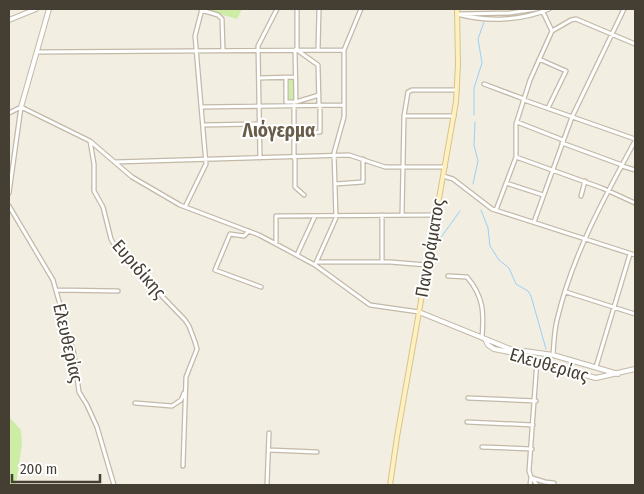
<svg xmlns="http://www.w3.org/2000/svg" width="644" height="494" viewBox="0 0 644 494" font-family="'Fira Sans Condensed',sans-serif">
<rect width="100%" height="100%" fill="#f3eee2"/>
<!-- green -->
<path fill="#cdeca6" d="M209,9h33l-5,10 -24,-7z
M289,80h5v21h-5z
M9,417l12,13 1,14 -6,41h-7z"/>
<g fill="none" stroke-linecap="round" stroke-linejoin="round">
<!-- stream -->
<path stroke="#98d0f7" stroke-width="1" d="M481,9l1,1
M474,115v-27l8,-25 -4,-24 6,-17
M473,184l5,-23 -4,-16 1,-23
M481,210l7,18 2,18 9,14 10,8 7,16 12,7 3,5 15,53
M434,247l26,-36"/>
<!-- minor casing -->
<g stroke="#c2b9a7" stroke-width="5.5">
<path id="minor" d="M297,9v41l21,15 1,40
M201,10l17,5 4,4 1,31
M543,12l9,19 19,-11 5,-1 59,25
M457,14c30,8 64,7 92,-5
M459,14l51,-1 26,-4
M295,50l1,52
M318,50l1,-41
M37,52l307,-2
M539,59l27,12 -18,37
M259,78l36,-1
M286,78v24h10l23,-7
M484,84l40,15
M524,100l111,39
M294,105v53
M21,107l69,34 4,23v27l9,16 8,32 4,7 23,27 14,8 8,13 25,26 4,6 6,16 2,7 -11,28 -3,89
M201,107l143,-2
M9,113l12,-6
M404,116h50
M517,122l46,18
M203,125l56,-1
M294,133l26,-1v-27
M90,141l42,36 48,28 79,30 17,9 39,21 55,40 49,7
M562,143l60,22
M516,157l86,31 33,15
M260,158l-2,-112 19,-37
M295,158v29l9,8
M115,162l234,-7 36,12h60
M622,166l13,4
M443,176l10,3 39,30 143,46
M506,183l37,12
M335,184l28,-2v-23
M9,193l12,-86
M581,196l4,-15
M9,206l44,74 21,74 5,38 8,13 10,22 17,58
M185,207l21,-43 -11,-128 7,-27
M496,210l20,-53v-33l14,-44 22,-49
M402,215l2,-99 4,-24 4,-2h45
M534,222l38,-105 52,-108
M249,231l-5,5 -14,-2 -15,36 46,17
M276,244v-28l160,-1
M297,255l18,-39
M317,262h73l37,3
M382,262v-47
M315,265l21,-47 -2,-65 10,-36v-67l17,-41
M448,276l19,1c17,20 17,36 15,61
M56,290l62,1
M566,292l69,22
M553,355c1,-12 1,-23 4,-35 15,-64 47,-122 78,-179
M537,360l-8,111 2,6 6,8
M596,367l34,-113
M468,398l68,3
M135,403l37,3 9,-6 3,-7
M467,422l66,3
M482,447l50,2
M269,450l48,2
M532,478l13,4 9,1
M267,485l2,-52
M530,485l1,-8"/>
</g>
<!-- tertiary casing -->
<g stroke="#c2b9a7" stroke-width="6">
<path id="tertiary" d="M9,20l27,-11
M21,107l28,-98
M419,312l91,37 43,6 65,19
M485,339l3,6 6,4 31,6 22,10 49,13 39,-9"/>
</g>
<!-- secondary casing -->
<g stroke="#d7c48d" stroke-width="6">
<path id="secondary" d="M390,485l7,-48 59,-335 2,-38 -1,-55"/>
</g>
<!-- minor -->
<use href="#minor" stroke="#fff" stroke-width="3"/>
<!-- tertiary -->
<use href="#tertiary" stroke="#fff" stroke-width="4"/>
<!-- secondary -->
<use href="#secondary" stroke="#fff0c0" stroke-width="4"/>
</g>
<g text-anchor="middle" dominant-baseline="central" stroke-width="4" stroke-linejoin="round" paint-order="stroke">
<!-- street labels -->
<g font-size="18" fill="#453e32" stroke="#fff">
<text transform="translate(430 248) rotate(-80)">Πανοράματος</text>
<text transform="translate(139 269) rotate(49)">Ευριδίκης</text>
<text transform="translate(68 343) rotate(77)">Ελευθερίας</text>
<text transform="translate(549 365) rotate(16)">Ελευθερίας</text>
</g>
<!-- neighbourhood labels -->
<g font-size="19" font-weight="bold" fill="#695c48" stroke="#fff">
<text x="279" y="130">Λιόγερμα</text>
</g>
</g>
<!-- border -->
<rect width="644" height="494" fill="none" stroke="#453e32" stroke-width="20"/>
<!-- scale -->
<path d="M12 474v8h88v-8" fill="none" stroke="#453e32" stroke-width="2.5"/>
<text x="20" y="474" font-size="15" fill="#453e32" stroke="#ffffff" stroke-width="4" paint-order="stroke">200 m</text>
</svg>
